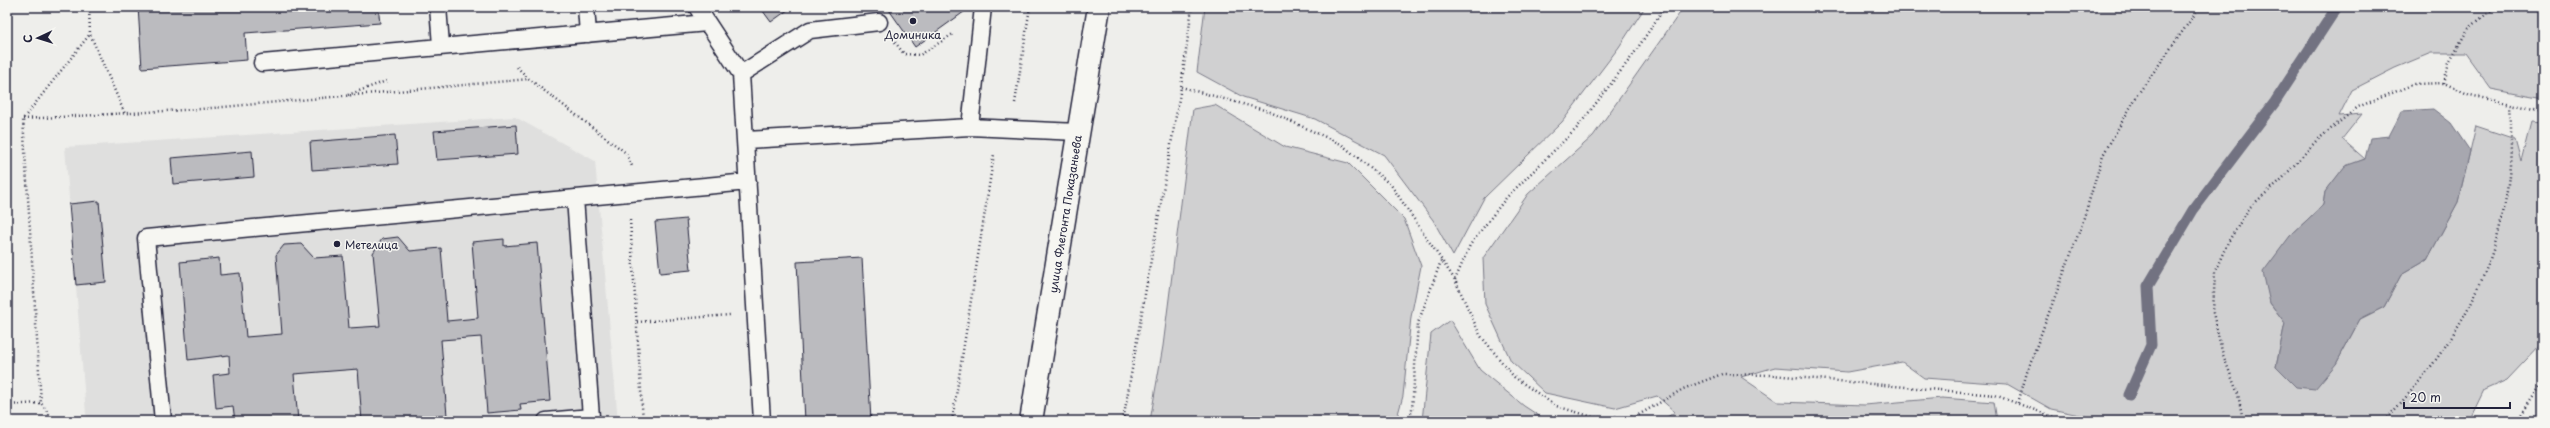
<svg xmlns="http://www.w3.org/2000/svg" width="2550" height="428" viewBox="0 0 2550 428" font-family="'Playpen Sans',sans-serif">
<rect width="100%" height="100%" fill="#eeeeeb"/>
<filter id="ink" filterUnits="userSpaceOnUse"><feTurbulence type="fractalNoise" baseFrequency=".025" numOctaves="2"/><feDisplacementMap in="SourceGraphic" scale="8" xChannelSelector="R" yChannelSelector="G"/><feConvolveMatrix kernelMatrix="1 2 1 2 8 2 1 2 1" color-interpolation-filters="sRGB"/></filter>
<g filter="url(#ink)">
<!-- built -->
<path fill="#dfdfde" d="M515,117l80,44 23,260h-527l-5,-7 -21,-267z"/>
<!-- green -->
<path fill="#d0d0d1" stroke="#797986" d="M1205,7h440l-26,40 -57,75 -78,76 -31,58 -20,-36 -49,-65 -69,-36 -72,-22 -46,-25z
M1684,7h859v92l-52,-10 -26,-36h-34l-36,15 -43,22 -13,26 23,-2 -20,25 23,20 -20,8 -20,25 -2,13 -33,31 -20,67 15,20 -9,44 60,-3 24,-45 24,-12 17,-32 26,-15 31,-58 18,-76 39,13 6,22 10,-39 12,1v219l-36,38 -23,10 -15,31h-361l-57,-12 -44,-25 -83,-6 -22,-16 -55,10 -72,-5 -34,10 37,25 87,3 77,-7 52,4 3,19h-336l14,-9 -18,-16 -42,12 -70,-15 -34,-32 -26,-57 -2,-46 45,-64 65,-58z
M1215,105l70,42 63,16 56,56 17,47 -10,51 -8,79 -7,25h-246l13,-75 30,-237z
M1450,320l30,50 44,36 23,15h-125l9,-87z"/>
<!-- water -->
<path fill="#a7a7af" stroke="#727281" d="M2433,109l18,14 19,28 -12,51 -31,58 -26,15 -17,32 -24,12 -24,45 -21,25 -19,-2 -20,-20 9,-44 -15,-20 -7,-31 27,-36 33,-31 2,-13 20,-26 20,-7 5,-21 19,-2 13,-25z"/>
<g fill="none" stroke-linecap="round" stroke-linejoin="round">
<!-- stream -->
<path stroke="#727281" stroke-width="11" d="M2129,395l22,-50 -3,-59 45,-76 82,-108 62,-95"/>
</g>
<!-- building -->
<path fill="#bbbbbf" stroke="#22223b" d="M138,7h240l2,16 -135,10 2,27 -105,8z
M500,7h52v1l-52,3z
M760,7h32l-21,15z
M887,7h79l2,2 -53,38z
M516,125l2,29 -81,6 -3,-29z
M395,135l3,29 -86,6 -2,-28z
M252,151l2,26 -81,7 -2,-26z
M99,201l7,81 -30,3 -7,-81z
M686,219l5,51 -31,3 -5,-51z
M398,237l12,14 31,-3 6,73 31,-3 -6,-76 32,-3v7l33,-3 13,158 -30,3 1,6 -34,3 -6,-76 -40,3 6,76 -85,5 -4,-52 -64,5 4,47h-63l-2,-15 -17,2 -3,-33 17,-2 -1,-18 -41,5 -8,-98 39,-4 1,17 20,-2 6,64 36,-3 -6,-79 8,-10 17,-1 13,14 29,-2 6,72 31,-2 -7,-73 9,-14z
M862,258l9,163h-66l-8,-159z"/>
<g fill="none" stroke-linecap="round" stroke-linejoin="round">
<!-- service casing -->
<g stroke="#22223b" stroke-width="19">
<path id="service" d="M438,7l3,38
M586,7l2,27
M697,7l44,67 21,347
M262,63l445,-40
M741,74l69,-44 69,-8
M970,127l13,-120
M746,140l224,-13 108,5
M163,421l-17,-183 602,-56
M546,421l45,-4 -16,-219"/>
</g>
<!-- secondary casing -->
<g stroke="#22223b" stroke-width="25">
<path id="secondary" d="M1031,421l68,-414"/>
</g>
<!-- path -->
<path stroke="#22223b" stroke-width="2.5" stroke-dasharray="1 3" stroke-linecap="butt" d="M89,7l1,27 35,80
M895,42l9,12 16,1 33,-21
M517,67l12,12 97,74 6,13
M2444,83l5,-21 19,-33 27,-22
M1181,87l87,24 73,33 50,41 64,95 25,55 34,42 42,29 40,12 39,-1 48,-28 39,-15 50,1 223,20 69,26
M348,95l41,-15
M1015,103l15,-96
M23,119l178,-10 328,-30
M630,220l13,201
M1455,280l15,-35 36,-47 71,-70 56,-73 32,-48
M637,322l93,-7
M2018,403l10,-34 54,-145 21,-69 35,-61 62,-87
M7,405l34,-2
M54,421l-13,-18 -18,-284 67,-85
M952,421l42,-267
M1123,421l58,-334 11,-80
M1409,421l3,-11 6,-87 23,-62
M2043,421l3,-6
M2243,421l-5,-27 -15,-39 -10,-42 2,-42 13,-29 22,-35 32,-28 34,-38 42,-34 56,-23 30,-1 26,12 73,16
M2384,421c87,-90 135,-189 126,-316
M2517,421l26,-39"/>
<!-- service -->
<use href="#service" stroke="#f6f6f2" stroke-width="16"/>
<!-- secondary -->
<use href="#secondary" stroke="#f6f6f2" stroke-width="22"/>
</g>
</g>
<!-- markers -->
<g fill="#22223b" stroke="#f6f6f2" stroke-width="1.5">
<circle cx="913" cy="21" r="4"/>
<circle cx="337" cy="244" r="4"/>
</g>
<g text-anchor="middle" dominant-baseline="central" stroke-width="3" stroke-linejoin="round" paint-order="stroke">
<!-- poi labels -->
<g font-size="11" fill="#22223b" stroke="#f6f6f2">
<text x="913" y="34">Доминика</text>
<text x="345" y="244" text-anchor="start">Метелица</text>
</g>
<!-- street labels -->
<g font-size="11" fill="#22223b" stroke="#f6f6f2">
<text transform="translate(1065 214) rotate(-81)">улица Флегонта Показаньева</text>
</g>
</g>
<!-- margin -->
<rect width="2550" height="428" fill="none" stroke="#f6f6f2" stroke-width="24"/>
<rect x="12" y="12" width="2526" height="404" fill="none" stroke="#22223b" stroke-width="1.5" filter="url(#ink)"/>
<!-- north arrow -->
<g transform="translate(38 38) rotate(266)" stroke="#f6f6f2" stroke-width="3" paint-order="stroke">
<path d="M0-3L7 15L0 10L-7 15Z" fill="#22223b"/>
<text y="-6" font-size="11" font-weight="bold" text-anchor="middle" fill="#22223b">С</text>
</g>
<!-- scale -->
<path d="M2404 402v6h106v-6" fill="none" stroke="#22223b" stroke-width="2"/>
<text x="2410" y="402" font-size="12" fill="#22223b" stroke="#f6f6f2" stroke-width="3" paint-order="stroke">20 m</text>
</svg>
